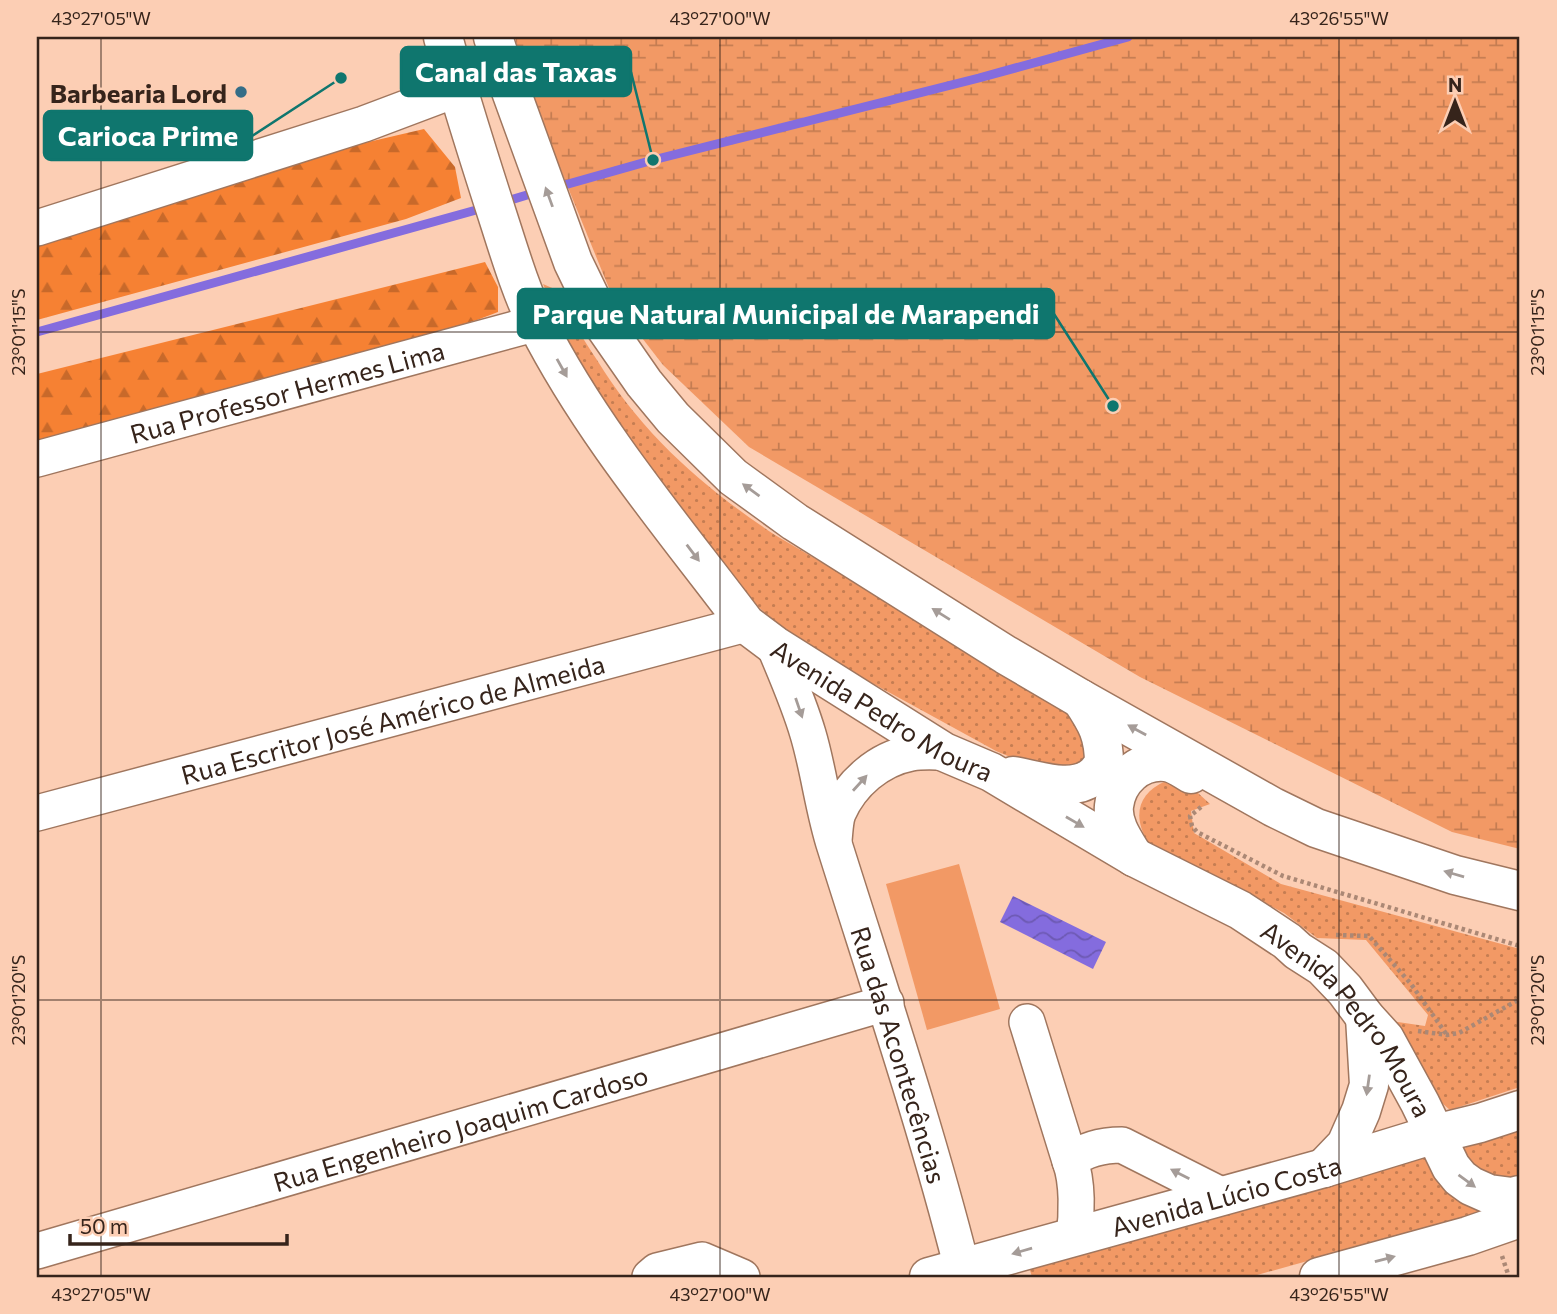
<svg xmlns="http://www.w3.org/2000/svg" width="1557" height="1314" viewBox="0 0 1557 1314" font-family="Commissioner,sans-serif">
<defs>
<pattern id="grass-dots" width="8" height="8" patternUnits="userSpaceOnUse" patternTransform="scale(1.75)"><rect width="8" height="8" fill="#f29965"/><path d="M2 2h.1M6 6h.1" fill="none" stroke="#c57d52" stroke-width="1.8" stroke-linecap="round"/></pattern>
<pattern id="forest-firs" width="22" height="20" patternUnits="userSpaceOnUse" patternTransform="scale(1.75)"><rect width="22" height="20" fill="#f68133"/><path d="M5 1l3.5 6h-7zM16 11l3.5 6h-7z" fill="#c8692a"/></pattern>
<pattern id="wetland-marsh" width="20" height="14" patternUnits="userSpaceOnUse" patternTransform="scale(1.75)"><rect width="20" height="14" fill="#f29965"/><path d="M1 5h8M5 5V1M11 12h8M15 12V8" fill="none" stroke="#c57d52"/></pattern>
<pattern id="water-waves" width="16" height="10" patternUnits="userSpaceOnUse" patternTransform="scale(1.75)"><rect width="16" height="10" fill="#846cde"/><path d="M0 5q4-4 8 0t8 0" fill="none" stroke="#6d59b3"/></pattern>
</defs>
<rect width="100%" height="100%" fill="#fcceb4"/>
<!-- grass -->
<path fill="url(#grass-dots)" d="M543,284c4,2 11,4 15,7 6,5 17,33 22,42 5,9 11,18 17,27 45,74 107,128 178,175l303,178 17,34 -18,22 -50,-5 -31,-13 -197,-108 -44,-39 -115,-133 -77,-138z
M1166,781l20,1 24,22 -19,7 3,22 87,51 239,65v138l-70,23 -8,-7 -51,-82 34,5 3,-11 -62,-75 -49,-2 -33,-25 -136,-71c-16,-26 -10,-49 18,-61z
M1520,1129v51l-40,-7 -17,-21 3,-5z
M1426,1157l67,52 -243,68h-218l-3,-10z"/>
<!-- forest -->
<path fill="url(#forest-firs)" d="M424,129l31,38 6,31 -55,21 -369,101v-85l233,-70z
M485,262l13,25v25l-21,8 -165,49 -275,71v-66z"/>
<!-- wetland -->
<path fill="url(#wetland-marsh)" d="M515,37h1005v812l-68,-17 -312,-155 -391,-230 -86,-82 -48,-62 -90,-221z"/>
<!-- garden -->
<path fill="#f29965" d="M959,864l41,145 -73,21 -41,-146z"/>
<!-- water -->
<path fill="url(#water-waves)" d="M1013,896l93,46 -13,27 -93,-47z"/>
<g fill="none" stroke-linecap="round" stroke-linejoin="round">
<!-- stream -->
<path stroke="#846cde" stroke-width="9" d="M554,188l99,-28 326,-82 149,-41
M504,202l33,-10
M37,332l450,-125"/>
<!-- minor casing -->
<g stroke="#a0765e" stroke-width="38">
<g id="minor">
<path d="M37,228l327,-104 93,-35"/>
<path id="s1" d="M37,459l500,-136"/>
<path id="s2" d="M774,645c12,29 25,58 34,89 11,37 15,76 27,113 44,140 91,279 127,421"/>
<path id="s3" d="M37,813l709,-189"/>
<path d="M834,840c1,-8 1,-19 4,-27 13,-30 41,-54 73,-60 11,-2 23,-1 33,-1"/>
<path d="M1027,1022l43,139"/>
<path d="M1074,1237c3,-22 4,-55 -4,-76 15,-12 32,-16 52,-16l101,51"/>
<path id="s4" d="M37,1251l849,-248"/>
<path d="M650,1277l7,-6 45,-11 40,17"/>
</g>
</g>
<!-- major casing -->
<g stroke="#a0765e" stroke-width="41">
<g id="major">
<path id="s5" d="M443,37c16,59 35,118 54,177 12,37 23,75 40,110 55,108 136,203 209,300l28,21 170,107 47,20 143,85 106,53 47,31 11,10 25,16 22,23 20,27 20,22 35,64 31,64 9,11 11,8 18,8 23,3 8,-2"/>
<path d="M493,37l15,46 65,179 30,62 41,59 29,35 60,59 62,45 211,133 75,44 192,108 43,21 139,47 65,16"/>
<path d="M1013,776c24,4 58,17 79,1 5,-3 8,-9 12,-13 0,-29 -7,-41 -23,-65"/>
<path d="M1134,857c-9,-15 -22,-32 -20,-51 3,-26 25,-47 52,-44 9,1 18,8 25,12"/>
<path d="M1324,1168l22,-23 15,-34 8,-26 -4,-68"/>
<path id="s6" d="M929,1277l395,-109 111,-34 45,-11 40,-13"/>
<path d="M1319,1277l149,-41 52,-18"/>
</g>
</g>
<!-- path -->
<path stroke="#ab8875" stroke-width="4.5" stroke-dasharray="3.5 3.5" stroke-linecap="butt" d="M1201,807l-11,9 2,10 5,6 86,44 237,70
M1336,935l33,1 42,48 36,51
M1418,1031l29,4 12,-2 61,-34
M1502,1256l7,21"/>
<!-- minor -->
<use href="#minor" stroke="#fff" stroke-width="35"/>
<!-- major -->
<use href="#major" stroke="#fff" stroke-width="38"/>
</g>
<!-- one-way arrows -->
<defs><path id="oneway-solid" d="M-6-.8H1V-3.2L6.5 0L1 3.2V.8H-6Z" transform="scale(1.75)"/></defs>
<g fill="#a59c98">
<use href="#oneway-solid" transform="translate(549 197) rotate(-110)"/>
<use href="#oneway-solid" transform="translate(562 368) rotate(61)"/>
<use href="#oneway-solid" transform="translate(751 490) rotate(-144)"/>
<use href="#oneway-solid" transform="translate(693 553) rotate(53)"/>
<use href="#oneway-solid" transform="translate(941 614) rotate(-148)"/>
<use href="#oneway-solid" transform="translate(799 708) rotate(71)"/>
<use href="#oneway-solid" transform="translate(1137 730) rotate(-151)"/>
<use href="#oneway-solid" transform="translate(860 783) rotate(-48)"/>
<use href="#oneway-solid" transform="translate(1075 822) rotate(30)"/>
<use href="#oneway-solid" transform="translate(1454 874) rotate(-164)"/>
<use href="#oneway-solid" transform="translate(1368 1085) rotate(98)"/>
<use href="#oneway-solid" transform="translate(1180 1174) rotate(-153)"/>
<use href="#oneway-solid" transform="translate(1467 1181) rotate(36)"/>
<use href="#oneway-solid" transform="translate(1022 1251) rotate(164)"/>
<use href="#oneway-solid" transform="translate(1385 1259) rotate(-15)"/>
</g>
<!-- ticks -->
<path fill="none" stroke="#36241b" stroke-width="2" stroke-opacity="0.45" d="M101,37v1240M720,37v1240M1339,37v1240M37,332h1483M37,1000h1483"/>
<!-- markers -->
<circle fill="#346d87" stroke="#fcceb4" stroke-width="2.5" cx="241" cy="92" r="7"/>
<g text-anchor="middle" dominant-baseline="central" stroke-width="5" stroke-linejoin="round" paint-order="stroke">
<!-- poi labels -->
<g font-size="26" font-weight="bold" fill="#36241b" stroke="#fcceb4" text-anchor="end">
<text x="227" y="92">Barbearia Lord</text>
</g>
<!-- street labels -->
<g font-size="26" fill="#36241b" stroke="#fcceb4">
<text stroke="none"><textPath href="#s1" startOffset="259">Rua Professor Hermes Lima</textPath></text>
<text stroke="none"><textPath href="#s5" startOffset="830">Avenida Pedro Moura</textPath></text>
<text stroke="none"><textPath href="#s3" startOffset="368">Rua Escritor José Américo de Almeida</textPath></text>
<text stroke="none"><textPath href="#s5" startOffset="1396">Avenida Pedro Moura</textPath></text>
<text stroke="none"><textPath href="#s2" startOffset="429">Rua das Acontecências</textPath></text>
<text stroke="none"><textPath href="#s4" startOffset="441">Rua Engenheiro Joaquim Cardoso</textPath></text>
<text stroke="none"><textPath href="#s6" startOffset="308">Avenida Lúcio Costa</textPath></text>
</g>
</g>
<!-- callouts -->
<path fill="none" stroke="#0f766e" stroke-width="2.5" d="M653 160L631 72M341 78L252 136M1113 406L1054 314"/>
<g fill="#0f766e" stroke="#fcceb4" stroke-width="2.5">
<circle cx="653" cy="160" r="7"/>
<circle cx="341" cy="78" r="7"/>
<circle cx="1113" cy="406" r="7"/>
</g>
<g fill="#0f766e" stroke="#0f766e" stroke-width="2.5">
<rect x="401" y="47" width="230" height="49" rx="7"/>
<rect x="44" y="111" width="208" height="49" rx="7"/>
<rect x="518" y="289" width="536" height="49" rx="7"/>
</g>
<g font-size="28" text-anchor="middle" font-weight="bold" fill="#fff">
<text x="516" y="82">Canal das Taxas</text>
<text x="148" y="146">Carioca Prime</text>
<text x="786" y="324">Parque Natural Municipal de Marapendi</text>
</g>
<!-- border -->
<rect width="1557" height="1314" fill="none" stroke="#fcceb4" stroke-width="77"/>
<!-- north arrow -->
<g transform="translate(1455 102)" stroke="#fcceb4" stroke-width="5" paint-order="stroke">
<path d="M0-5L12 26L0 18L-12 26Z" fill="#36241b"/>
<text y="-10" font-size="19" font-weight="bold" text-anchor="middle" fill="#36241b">N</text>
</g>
<!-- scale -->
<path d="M70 1234v10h217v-10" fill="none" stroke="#36241b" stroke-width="3.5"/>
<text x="80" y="1234" font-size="21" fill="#36241b" stroke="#fcceb4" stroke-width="5" paint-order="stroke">50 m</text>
<rect x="38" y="38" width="1480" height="1238" fill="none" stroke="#36241b" stroke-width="2.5"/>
<g font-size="18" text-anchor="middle" fill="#36241b">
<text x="101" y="25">43°27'05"W</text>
<text x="720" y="25">43°27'00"W</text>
<text x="1339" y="25">43°26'55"W</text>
<text transform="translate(19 332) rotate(-90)" y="6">23°01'15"S</text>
<text transform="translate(1538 332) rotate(-90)" y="6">23°01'15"S</text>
<text transform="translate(19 1000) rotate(-90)" y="6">23°01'20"S</text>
<text transform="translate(1538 1000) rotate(-90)" y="6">23°01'20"S</text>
<text x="101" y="1301">43°27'05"W</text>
<text x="720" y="1301">43°27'00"W</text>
<text x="1339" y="1301">43°26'55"W</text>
</g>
</svg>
